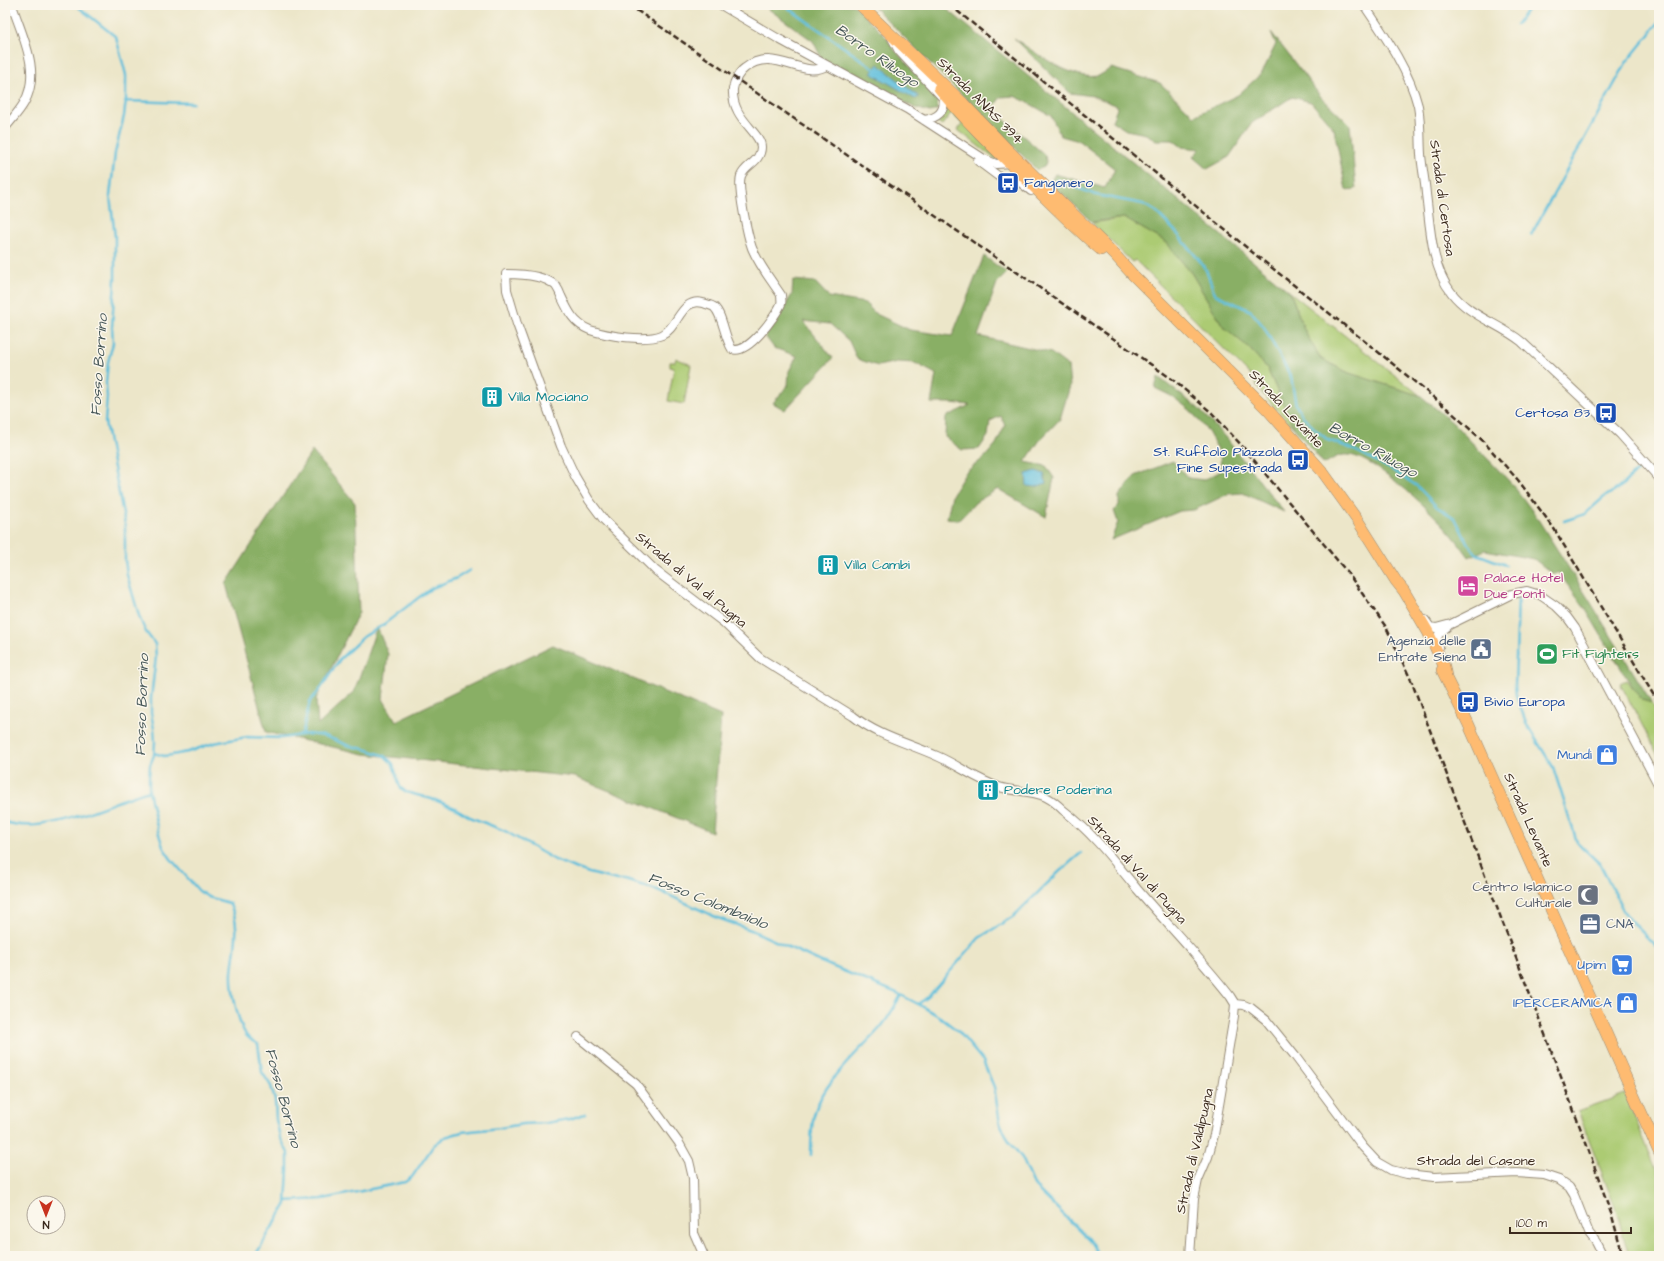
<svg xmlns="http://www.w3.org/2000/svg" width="1664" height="1261" viewBox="0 0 1664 1261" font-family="'Architects Daughter',sans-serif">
<rect width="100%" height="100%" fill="#fbf7ec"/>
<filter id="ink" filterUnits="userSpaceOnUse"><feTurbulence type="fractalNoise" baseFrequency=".025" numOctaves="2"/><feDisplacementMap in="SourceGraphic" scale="8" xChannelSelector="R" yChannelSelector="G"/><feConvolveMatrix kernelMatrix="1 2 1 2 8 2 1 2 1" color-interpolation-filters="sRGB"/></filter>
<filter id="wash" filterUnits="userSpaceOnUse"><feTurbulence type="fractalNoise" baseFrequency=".012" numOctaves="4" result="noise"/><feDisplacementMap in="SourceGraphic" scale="16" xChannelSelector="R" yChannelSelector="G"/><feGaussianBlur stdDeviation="0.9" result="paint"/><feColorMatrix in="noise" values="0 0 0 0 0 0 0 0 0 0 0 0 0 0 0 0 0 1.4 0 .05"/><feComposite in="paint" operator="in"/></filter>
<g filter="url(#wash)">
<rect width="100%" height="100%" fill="#ece6c9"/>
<!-- green -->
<path fill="#accb73" stroke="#747a48" d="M949,105l54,54h-8l-37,-29 4,-6 -11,-11 -9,12 -6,-4 7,-4z
M1124,218l42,24 26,32 31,52 26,22 18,20 27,60 -36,-39 -5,-11 -118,-118 -3,2 -40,-39z
M1290,292l131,104 -72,-23 -28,-14 -15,-25z
M676,358l15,7 -7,39 -16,-3 6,-33 -4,-1v-5h5z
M1626,680l16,20 10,3 7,13v41l-39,-74z
M1625,1094l34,82v80h-30l-14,-49 -37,-96z"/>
<!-- forest -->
<path fill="#89af65" stroke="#626c42" d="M763,5h91l32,32 7,11 43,47 2,5 -1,10 -7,2 -15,-4 -93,-49 -9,-18z
M872,5h70l348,287 16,42 15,25 28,14 72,23 33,28 58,60 22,29 57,90 61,100 -10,-3 -8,-10 -48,-80 -28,-38 -4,3 -20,-16 -49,-9 -16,7c-8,-11 -16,-22 -25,-31 -16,-18 -71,-69 -95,-71 -10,-1 -17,4 -25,9l-30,-36 -27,-60 -18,-20 -26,-22 -31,-52 -26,-32 -42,-24 -32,4 -42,-40 5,-8 50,14 10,-19 -36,-28 -18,-5 -10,-20 -24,-14 -13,-6 -13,1 -9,12 53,46 1,7 -2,5 -7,3z
M1271,32l50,65 29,28 6,64 -10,1 -12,-61 -23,-27 -19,-5 -40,26 -23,34 -22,12 -14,-12 7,-8 -18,-2 -9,-7h-17l-10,-6 -20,-4 -14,-9 6,-15 -25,-10 -23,-3 -56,-55c18,13 64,46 86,37 4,-2 8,-5 11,-7l49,15 34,33 44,-21 24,-22 14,-29z
M984,256l23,17 -10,10 -19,53 73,17 17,13 2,20 -10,33 -20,21 -15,22 21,4 8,12 -8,39 -48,-28 -22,13 -17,18 -12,-2 5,-23 14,-23 19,-15 11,-13 9,-18 -4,-10 -11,5 -2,15 -9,13 -17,1 -17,-13 1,-20 24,-12 -20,-2h-19l5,-29 -21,-11 -18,-1 -19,4 -21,-7 -8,-18 -19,-17 -27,-3 30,37 -48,52 -12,-7 15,-18 1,-14 8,-15 -23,-8 -9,-12 27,-41 1,-15 22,2 14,15 36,6 11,11 34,16 42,6z
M1158,377l40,31 27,29 59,75 -41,-19 -15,1 -34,16 -14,1 -69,29 7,-18 -4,-11 5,-6v-9l16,-20 38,-15 15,17 16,2 17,-9 -1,-18 -13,-23 -17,-20 -17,-13 -18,-9z
M312,451l43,52 4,109 -43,87 2,26 36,-33 23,-65 11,27 -5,45 13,22 157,-76 168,71 -9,116 -137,-55 -211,-23 -98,-22 -40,-148z"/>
<!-- water -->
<path fill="#5dbedb" stroke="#4c747c" d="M878,64l40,32v2l-3,1 -44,-26z
M1036,471l8,3 2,9 -10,4 -9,-1 -1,-12z"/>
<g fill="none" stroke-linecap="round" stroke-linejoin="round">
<!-- stream -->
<path stroke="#5dbedb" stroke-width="2.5" d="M76,5l40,32 10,38v25l-2,16 -9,37 -5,43 5,41v42l-3,48 1,16 -5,19 -2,21 1,14 -2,25 20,102v35l2,16 13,44 6,13 9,12 1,13 -5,41v15l3,16 1,13 -1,13 -4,10 -1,12v14l9,40 5,16 8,12 28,32 9,6 21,6c13,22 5,45 3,69 -1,17 5,48 14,63 3,4 8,7 12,9l4,28 9,14 4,15 1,19 4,17 8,16v17l-2,34 -31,52
M784,5l92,65
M1516,25l15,-20
M125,101l68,2
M1057,180l39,15 47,9 12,7 20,20 24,29 7,10 9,24 36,17 13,16 27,50 5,28 6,10 15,16 11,9 22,8 16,8 26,14 25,16 20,21 18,11 13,26 9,10 29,11
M1531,235l95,-172 33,-41
M1564,521l21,-7 18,-16 17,-11 23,-22
M1518,599l-3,87 1,9 11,30 26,42 24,75 23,22 24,48 7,9 28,28
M302,735l8,-34 9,-10 21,-32 23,-22 20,-12 39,-30 10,-7 25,-10 13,-8
M154,753l10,3 8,-1 16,-3 26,-9 33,-6 35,1 26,-4 17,2 22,9 21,5 17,6 8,8 7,23 6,5 29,8 20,8 15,9 35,14 50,29 17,7 17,6 28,7h8l35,11 58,27 33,12 68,31 78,32 21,11 22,13 19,15 24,29 11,26 6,36 9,18 13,17 13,29 54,52 10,17
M5,822c44,14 101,-19 144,-31
M918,1004l10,-7 51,-59 35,-22 45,-44 22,-19
M811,1155c0,-14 0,-27 3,-40 9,-34 45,-63 67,-88 8,-10 14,-21 20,-32
M286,1201l37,-2 82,-17 7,-5 22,-32 11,-8 17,-5 38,-4 22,-4 24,-1 23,-4 16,-5"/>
</g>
</g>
<g filter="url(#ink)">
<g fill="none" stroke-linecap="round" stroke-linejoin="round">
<!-- minor casing -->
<g stroke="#948874" stroke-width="10">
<path id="minor" d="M721,5l56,33 130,71 77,50 12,5 16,-1
M1364,5c21,31 45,65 54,101 3,16 2,33 3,48 1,14 4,26 5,40 4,30 5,73 25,98 18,24 49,32 71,50l98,92 39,44
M892,38l7,13 44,47c3,14 -6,20 -19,22
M826,66c-23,14 -53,-21 -81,2 -6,4 -11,13 -12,21 -2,30 28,43 28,58 0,15 -16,18 -20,29 -4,11 7,61 11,72 7,17 19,32 29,47 0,3 1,6 0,9 -5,12 -34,52 -49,45 -8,-12 -9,-34 -18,-42 -3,-2 -8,-3 -11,-4 -22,-6 -25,25 -41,32 -17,7 -54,1 -72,-5 -16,-6 -22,-19 -29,-34 -1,-3 -3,-7 -5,-10 -11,-11 -36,-12 -50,-12l1,16 10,34 44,122 14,30 14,24 15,20 52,51 67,51 37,36 93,58c25,20 55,27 84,40 21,9 40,24 62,31 16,5 32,3 47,10 6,3 12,8 17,13 29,22 51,51 74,79 31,36 64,70 93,107l5,8 -1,12 -20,119 -6,22 -10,23 -4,19 -4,57
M5,128c6,-8 14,-16 19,-25 18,-31 -2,-67 -12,-98
M978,161l20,15 23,7 10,8
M1425,620l5,7 6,1 15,-4 61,-30 15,-3 13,4 16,11 11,11 8,11 84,158
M1439,647c-5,-12 1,-14 9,-21
M1235,1004l9,1 7,3 15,12 29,36 68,91 14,15 14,8 16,4 27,3 83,-4 27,2 15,5 10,7 5,8 15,38 7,9 7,14
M578,1037l58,47 43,59 10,18 4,17 1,55 10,23"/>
</g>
<!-- major casing -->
<g stroke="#948874" stroke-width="12">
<path id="major" d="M860,5l103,98 44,46 108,106 18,20 135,135 54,61 36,50 38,60 8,10 24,41 16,34 2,10
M939,88c27,34 60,65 91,95 23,23 46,46 71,67
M1442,670l26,53 191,429"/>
</g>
<!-- minor -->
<use href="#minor" stroke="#fff" stroke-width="8"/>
<!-- major -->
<use href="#major" stroke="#febb71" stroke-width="11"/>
<!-- rail -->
<path stroke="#3b2a1e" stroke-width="2.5" stroke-dasharray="6 3" stroke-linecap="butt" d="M629,5l543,374 40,34 31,34 104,125 39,55 25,53 175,463 26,73 11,40
M950,5l307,251 120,95 72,59 33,30 36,40 35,47 106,177"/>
</g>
</g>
<!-- icons -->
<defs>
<g id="bus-square" transform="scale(1.15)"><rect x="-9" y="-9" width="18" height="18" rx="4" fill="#1a4fb4" stroke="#fbf7ec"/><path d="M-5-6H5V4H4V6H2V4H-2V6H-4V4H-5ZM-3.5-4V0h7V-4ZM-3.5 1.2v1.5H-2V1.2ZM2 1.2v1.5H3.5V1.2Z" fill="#fff"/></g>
<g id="building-square" transform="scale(1.15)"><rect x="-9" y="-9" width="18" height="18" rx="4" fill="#0f9aa8" stroke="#fbf7ec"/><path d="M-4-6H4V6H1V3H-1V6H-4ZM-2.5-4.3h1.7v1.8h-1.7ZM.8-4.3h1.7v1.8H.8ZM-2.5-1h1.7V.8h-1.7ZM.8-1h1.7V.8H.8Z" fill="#fff"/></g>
<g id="hotel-square" transform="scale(1.15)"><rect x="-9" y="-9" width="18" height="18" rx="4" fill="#d1479c" stroke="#fbf7ec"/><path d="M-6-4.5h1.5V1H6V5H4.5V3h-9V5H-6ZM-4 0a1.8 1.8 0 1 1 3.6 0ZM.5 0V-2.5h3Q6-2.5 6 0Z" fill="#fff"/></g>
<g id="civic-square" transform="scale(1.15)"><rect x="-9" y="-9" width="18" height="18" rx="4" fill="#5c6f8a" stroke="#fbf7ec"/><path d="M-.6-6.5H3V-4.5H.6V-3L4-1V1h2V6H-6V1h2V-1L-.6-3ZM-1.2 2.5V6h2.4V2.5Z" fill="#fff"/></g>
<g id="stadium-square" transform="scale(1.15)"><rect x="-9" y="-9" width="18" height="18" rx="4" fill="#2e9e5b" stroke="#fbf7ec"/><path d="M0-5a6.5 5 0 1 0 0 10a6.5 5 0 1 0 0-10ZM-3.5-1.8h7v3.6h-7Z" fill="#fff"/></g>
<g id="shop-square" transform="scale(1.15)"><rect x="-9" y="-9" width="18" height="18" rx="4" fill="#3f7fe0" stroke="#fbf7ec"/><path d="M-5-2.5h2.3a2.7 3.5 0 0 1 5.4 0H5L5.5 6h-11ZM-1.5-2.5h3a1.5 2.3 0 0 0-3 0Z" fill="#fff"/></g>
<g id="mosque-square" transform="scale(1.15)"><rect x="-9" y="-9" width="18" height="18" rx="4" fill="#6b7280" stroke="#fbf7ec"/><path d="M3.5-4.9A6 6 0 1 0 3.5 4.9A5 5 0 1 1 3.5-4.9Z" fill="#fff"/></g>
<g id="office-square" transform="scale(1.15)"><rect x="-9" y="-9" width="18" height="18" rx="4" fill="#5c6f8a" stroke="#fbf7ec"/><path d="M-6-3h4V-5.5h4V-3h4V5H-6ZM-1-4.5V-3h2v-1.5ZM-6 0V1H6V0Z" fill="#fff"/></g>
<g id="supermarket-square" transform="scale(1.15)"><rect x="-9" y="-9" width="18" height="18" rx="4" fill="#3f7fe0" stroke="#fbf7ec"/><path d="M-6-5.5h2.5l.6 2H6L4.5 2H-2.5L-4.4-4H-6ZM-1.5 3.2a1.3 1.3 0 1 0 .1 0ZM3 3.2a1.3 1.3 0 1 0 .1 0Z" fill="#fff"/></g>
</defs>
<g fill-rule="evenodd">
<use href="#bus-square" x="1008" y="183"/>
<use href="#building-square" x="492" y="397"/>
<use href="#bus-square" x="1606" y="413"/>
<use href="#bus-square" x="1298" y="460"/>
<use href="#building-square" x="828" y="565"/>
<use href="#hotel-square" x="1468" y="586"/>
<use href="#civic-square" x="1481" y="649"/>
<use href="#stadium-square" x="1547" y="654"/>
<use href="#bus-square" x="1468" y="702"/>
<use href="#shop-square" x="1607" y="755"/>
<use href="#building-square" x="988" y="790"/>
<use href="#mosque-square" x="1588" y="895"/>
<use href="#office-square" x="1590" y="924"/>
<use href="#supermarket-square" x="1622" y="965"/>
<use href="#shop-square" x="1627" y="1003"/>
</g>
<g text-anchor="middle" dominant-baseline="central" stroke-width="3" stroke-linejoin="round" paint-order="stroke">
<!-- street labels -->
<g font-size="14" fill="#3b2a1e" stroke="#fbf7ec">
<text transform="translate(980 101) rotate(45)">Strada ANAS 394</text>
<text transform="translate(1442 198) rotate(82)">Strada di Certosa</text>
<text transform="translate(1286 409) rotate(47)">Strada Levante</text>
<text transform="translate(691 580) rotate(40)">Strada di Val di Pugna</text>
<text transform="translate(1528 820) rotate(66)">Strada Levante</text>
<text transform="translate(1137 870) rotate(48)">Strada di Val di Pugna</text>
<text transform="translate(1195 1151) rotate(-77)">Strada di Valdipugna</text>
<text x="1476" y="1161">Strada del Casone</text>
</g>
<!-- transit labels -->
<g font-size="14" fill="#164399" stroke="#fbf7ec" text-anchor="start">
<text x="1024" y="183">Fangonero</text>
<text x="1590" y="413" text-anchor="end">Certosa 83</text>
<text x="1282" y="452" text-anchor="end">St. Ruffolo Piazzola<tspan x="1282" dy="16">Fine Supestrada</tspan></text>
<text x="1484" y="702">Bivio Europa</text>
</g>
<!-- culture labels -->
<g font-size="14" fill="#0d838f" stroke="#fbf7ec" text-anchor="start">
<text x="508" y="397">Villa Mociano</text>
<text x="844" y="565">Villa Cambi</text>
<text x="1004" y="790">Podere Poderina</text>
</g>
<!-- hotel labels -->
<g font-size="14" fill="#b23c85" stroke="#fbf7ec" text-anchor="start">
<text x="1484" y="578">Palace Hotel<tspan x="1484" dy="16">Due Ponti</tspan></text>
</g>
<!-- service labels -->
<g font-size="14" fill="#4e5e75" stroke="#fbf7ec" text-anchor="end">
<text x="1466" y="641">Agenzia delle<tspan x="1466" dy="16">Entrate Siena</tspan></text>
<text x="1606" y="924" text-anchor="start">CNA</text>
</g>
<!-- leisure labels -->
<g font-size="14" fill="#27864d" stroke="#fbf7ec" text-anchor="start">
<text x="1562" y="654">Fit Fighters</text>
</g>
<!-- shop labels -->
<g font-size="14" fill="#366cbe" stroke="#fbf7ec" text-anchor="end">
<text x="1592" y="755">Mundi</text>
<text x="1606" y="965">Upim</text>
<text x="1612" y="1003">IPERCERAMICA</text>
</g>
<!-- worship labels -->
<g font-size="14" fill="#5b616d" stroke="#fbf7ec" text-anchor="end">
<text x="1572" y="887">Centro Islamico<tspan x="1572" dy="16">Culturale</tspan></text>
</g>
<!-- water labels -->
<g font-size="15" font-style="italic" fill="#455657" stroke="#fbf7ec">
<text transform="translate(877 56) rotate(35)">Borro Riluogo</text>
<text transform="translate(99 365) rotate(-86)">Fosso Borrino</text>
<text transform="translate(1373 450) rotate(29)">Borro Riluogo</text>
<text transform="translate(142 705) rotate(-88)">Fosso Borrino</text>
<text transform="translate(708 901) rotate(22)">Fosso Colombaiolo</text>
<text transform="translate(283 1098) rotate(75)">Fosso Borrino</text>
</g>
</g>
<!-- margin -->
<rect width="1664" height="1261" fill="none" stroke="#fbf7ec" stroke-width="20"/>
<!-- north arrow -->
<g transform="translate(46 1215) rotate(180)"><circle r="19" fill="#fbf7ec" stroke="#aea59a"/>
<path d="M0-3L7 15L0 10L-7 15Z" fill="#c8321e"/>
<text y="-6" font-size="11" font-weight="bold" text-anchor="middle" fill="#3b2a1e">N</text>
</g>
<!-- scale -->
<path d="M1510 1227v6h121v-6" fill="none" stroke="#3b2a1e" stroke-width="2"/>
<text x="1516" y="1227" font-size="12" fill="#3b2a1e" stroke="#fbf7ec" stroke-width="3" paint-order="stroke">100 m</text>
</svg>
